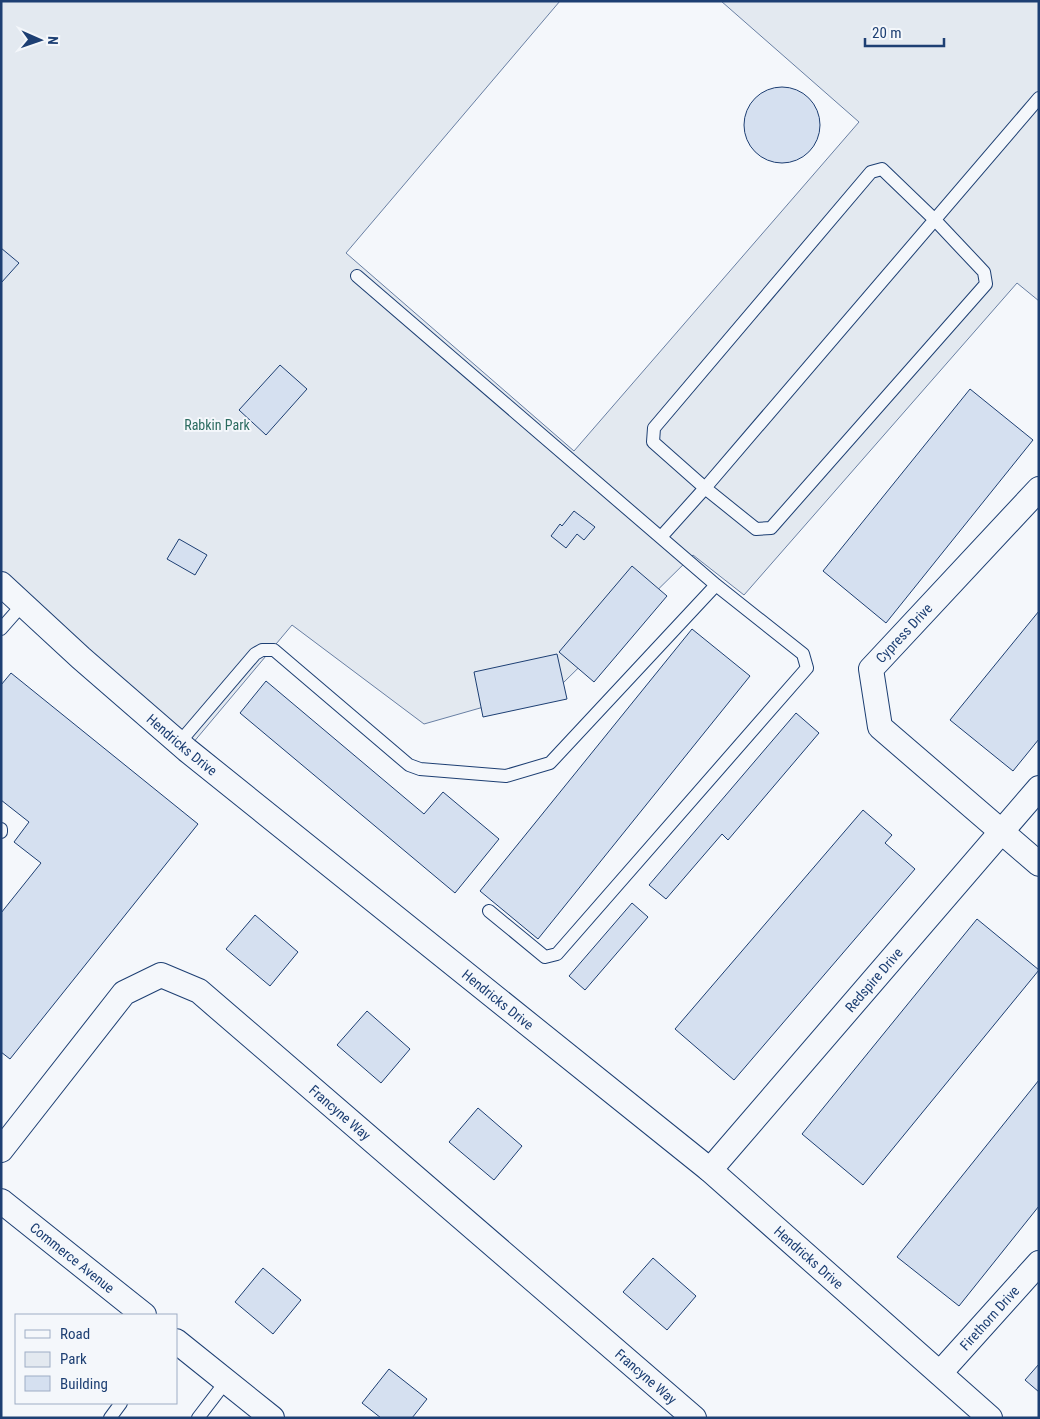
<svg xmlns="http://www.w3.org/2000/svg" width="1040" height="1419" viewBox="0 0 1040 1419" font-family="'Roboto Condensed',sans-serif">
<rect width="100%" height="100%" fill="#f4f7fb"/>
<!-- green -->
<path fill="#e3e9f0" stroke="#687fa3" d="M1,1h559l-214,252 228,198 285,-329 -138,-121h318v300l-22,-18 -273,312 -51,-40 -132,130 -137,39 -132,-99 -105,125 -186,-165z"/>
<!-- building -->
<path fill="#d5e0f0" stroke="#1d3f73" d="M744 125a38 38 0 1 1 76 0a38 38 0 1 1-76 0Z
M1,248l18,15 -18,20z
M280,365l27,24 -41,46 -27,-25z
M970,389l63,51 -147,183 -63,-52z
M574,511l21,16 -11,13 -7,-6 -11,14 -15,-12 9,-12 2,2z
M179,539l28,16 -12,20 -28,-16z
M632,566l35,30 -73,86 -35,-30z
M1039,611v128l-26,32 -63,-51z
M692,629l58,47 -212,263 -58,-48z
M557,654l10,45 -84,18 -9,-45z
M11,673l187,151 -188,235 -9,-7v-139l40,-50 -27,-21 15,-20 -28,-22v-115z
M266,681l158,133 19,-22 56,47 -44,54 -215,-180z
M796,713l23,20 -91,107 -6,-6 -56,65 -17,-14z
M863,810l29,25 -7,8 30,26 -181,211 -59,-51z
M632,903l16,14 -63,73 -16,-14z
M255,915l43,37 -28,34 -44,-37z
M977,919l62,51 -176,215 -61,-51z
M367,1011l43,38 -29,34 -44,-38z
M1039,1080v126l-80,100 -62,-49z
M478,1108l44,38 -28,34 -45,-38z
M653,1258l43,38 -29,34 -44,-38z
M263,1268l38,32 -28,34 -38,-32z
M1039,1364v28l-14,-12z
M389,1369l38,30 -15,19h-31l-19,-15z"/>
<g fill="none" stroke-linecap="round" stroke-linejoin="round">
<!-- lane casing -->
<g stroke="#1d3f73" stroke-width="14">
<path id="lane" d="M882,169l53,51 49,52 2,12 -215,244 -15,1 -51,-41 -52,-46 1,-14 217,-256z
M357,276l359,309 87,69 4,14 -250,286 -12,3 -56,-46
M661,537l44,-49 334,-390
M1,629l22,-25
M179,743l76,-89 7,-4h12l135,115 11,4 86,7 44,-13 166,-178
M1,829v3
M110,1418l11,-15
M198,1418l29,-38"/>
</g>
<!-- street casing -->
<g stroke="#1d3f73" stroke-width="26">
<g id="street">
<path d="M1039,489l-168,180 9,58 159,137"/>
<path id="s1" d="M1,584l80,74 106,92 523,420 280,248"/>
<path id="s2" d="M1,1150l123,-157 37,-18 38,16 495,427"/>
<path id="s3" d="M710,1170l329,-382"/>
<path id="s4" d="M1,1201l143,114"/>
<path d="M176,1341l96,77"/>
<path id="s5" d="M940,1373l99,-110"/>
</g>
</g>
<!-- lane -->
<use href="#lane" stroke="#f4f7fb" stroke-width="12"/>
<!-- street -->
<use href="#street" stroke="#f4f7fb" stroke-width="24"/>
</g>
<g text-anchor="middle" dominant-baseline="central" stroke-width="4" stroke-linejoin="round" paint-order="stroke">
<!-- park labels -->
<g font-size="14" fill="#2c6c60" stroke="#f4f7fb">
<text x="217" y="425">Rabkin Park</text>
</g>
<!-- street labels -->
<g font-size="14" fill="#1d3f73" stroke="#f4f7fb">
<text transform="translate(904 633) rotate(-47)">Cypress Drive</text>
<text stroke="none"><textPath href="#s1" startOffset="242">Hendricks Drive</textPath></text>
<text stroke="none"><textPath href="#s3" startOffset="251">Redspire Drive</textPath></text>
<text stroke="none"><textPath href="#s1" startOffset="648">Hendricks Drive</textPath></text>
<text stroke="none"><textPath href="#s2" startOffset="468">Francyne Way</textPath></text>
<text stroke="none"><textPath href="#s1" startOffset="1052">Hendricks Drive</textPath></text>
<text stroke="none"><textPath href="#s4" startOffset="91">Commerce Avenue</textPath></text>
<text stroke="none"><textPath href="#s5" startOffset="74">Firethorn Drive</textPath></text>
<text stroke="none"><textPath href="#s2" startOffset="872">Francyne Way</textPath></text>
</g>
</g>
<!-- border -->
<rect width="1040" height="1419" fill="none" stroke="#1d3f73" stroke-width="5"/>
<!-- legend -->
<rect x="15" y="1314" width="162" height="90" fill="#f4f7fb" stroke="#9eadc5"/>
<rect x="25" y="1330" width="25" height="8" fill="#f4f7fb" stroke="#9eadc5"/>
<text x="60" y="1339" font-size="15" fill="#1d3f73">Road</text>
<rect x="25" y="1352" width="25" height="15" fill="#e3e9f0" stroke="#9eadc5"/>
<text x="60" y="1364" font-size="15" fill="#1d3f73">Park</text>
<rect x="25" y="1376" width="25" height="15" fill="#d5e0f0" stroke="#9eadc5"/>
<text x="60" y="1389" font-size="15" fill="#1d3f73">Building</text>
<!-- north arrow -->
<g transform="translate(40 40) rotate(92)" stroke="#f4f7fb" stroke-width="4" paint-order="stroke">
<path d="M0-4L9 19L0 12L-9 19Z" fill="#1d3f73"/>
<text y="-8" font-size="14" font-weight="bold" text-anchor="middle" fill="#1d3f73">N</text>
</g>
<!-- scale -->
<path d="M865 38v8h79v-8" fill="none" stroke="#1d3f73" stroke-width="2.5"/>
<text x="872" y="38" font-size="15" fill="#1d3f73" stroke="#f4f7fb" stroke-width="4" paint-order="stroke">20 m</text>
</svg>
